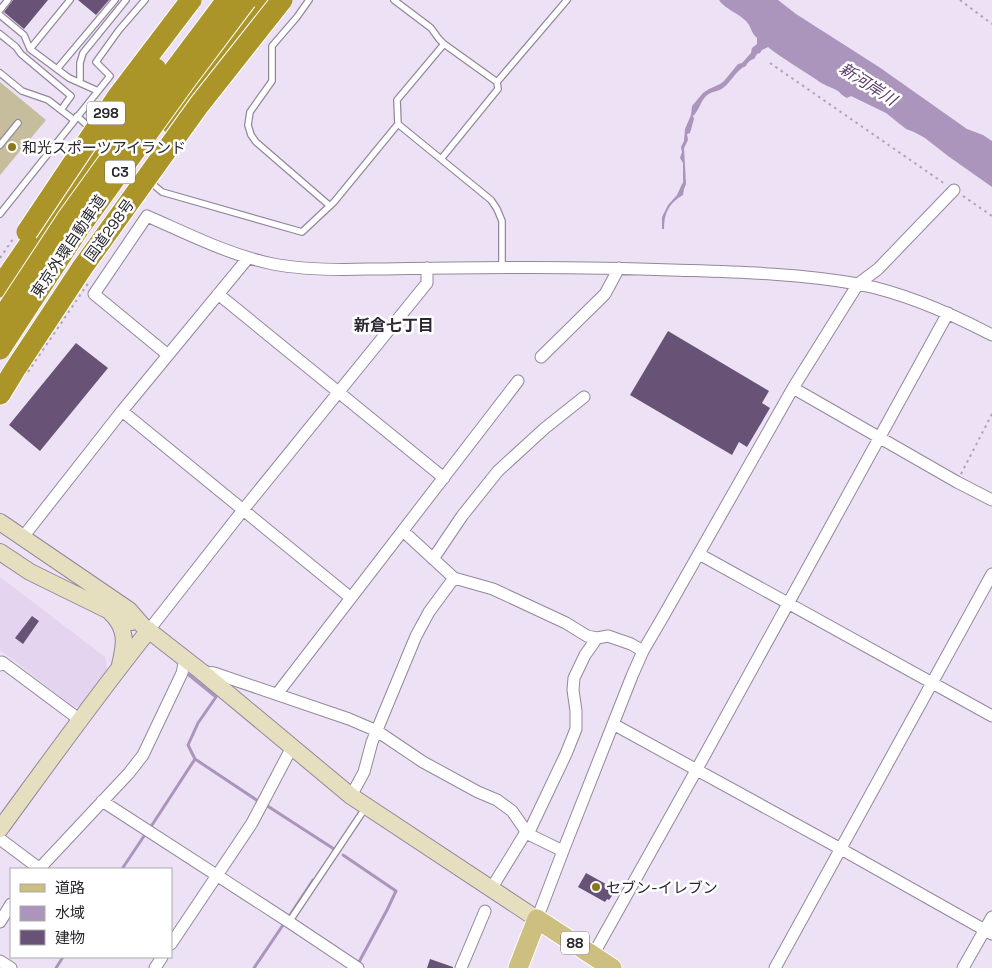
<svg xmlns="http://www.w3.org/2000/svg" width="992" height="968" viewBox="0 0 992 968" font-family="'Space Grotesk','Noto Sans JP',sans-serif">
<rect width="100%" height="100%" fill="#ede1f5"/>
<!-- built -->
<path fill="#e4d4ef" d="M0,577l105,80 2,12 -26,37 -7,1 -74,-57z"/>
<!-- green -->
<path fill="#c5bd9c" d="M0,82l46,38 -46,55z"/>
<!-- water -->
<path fill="#ac95bc" d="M719,0h59l18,14 83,53 88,62 16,6 9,6v46l-44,-31 -23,-18 -11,-6 -8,-3 -20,-16 -35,-17 -4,2c-4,-2 -6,-4 -9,-7 -7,-4 -15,-6 -21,-11 -16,-11 -34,-21 -49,-33l-6,3 -2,3 -3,1 -3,5c-3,0 -7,4 -8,7 -9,3 -14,15 -23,22 -5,4 -12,3 -17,8 -6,6 -7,15 -13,20l1,3 -4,14 -3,1 1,6 -4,8 2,36 -2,5 -1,6c-14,8 -19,18 -19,34h-2v-12l6,-12 9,-10 5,-11 1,-1v-20l-3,-5 2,-6 -1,-5 3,-6 1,-12 6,-14 1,-9 11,-13 6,-4 11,-5 4,-3 14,-17 4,-1 9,-10 1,-5 5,-4v-6c-6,-5 -6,-12 -11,-17 -8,-8 -21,-12 -27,-21z"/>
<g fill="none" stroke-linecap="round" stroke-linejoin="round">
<!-- stream -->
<path stroke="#ac95bc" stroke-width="3" d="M189,675l27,22 -18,26 -10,22 7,14 63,42
M266,805l68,44
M152,825l43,-66
M343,855l53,36 -9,19 -28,52
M122,869l24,-36
M290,915l23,-35
M56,968l7,-11
M254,968l29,-43"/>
</g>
<!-- building -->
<path fill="#685376" d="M13,0h35l-24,29 -20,-17z
M78,0h31l-13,15z
M668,331l101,60 -7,12 8,5 -23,39 -8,-5 -7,13 -102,-60z
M76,343l32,25 -68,83 -31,-26z
M32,616l7,5 -16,23 -8,-6z
M586,873l27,15 -2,3 3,2 -5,7 -2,-1 -2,3 -27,-15z
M430,959l23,8v1h-26z"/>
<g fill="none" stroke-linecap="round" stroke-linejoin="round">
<!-- lane casing -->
<g stroke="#93889b" stroke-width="8">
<path id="lane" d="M309,0l-12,17 -25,29v35l-22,31 -2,13 3,10 5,7 74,64
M394,0l37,28 8,11 5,5
M0,10l8,-10
M0,15l24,20 6,14 39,29 29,13
M0,34l16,13 5,7 50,42 -10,14
M30,49l40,-49
M57,69l58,-69
M0,73l22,18 26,9 26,20
M497,82l70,-82
M80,83v-20l3,-10 43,-53
M77,116l13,12
M398,124l-1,-24 47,-56 53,38 1,7 -57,70
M0,145l18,-22
M149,181l13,11 140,40 32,-30 64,-78 93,76 6,9 5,12v46
M0,214l110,-138 -14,-14 23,-32 26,-30
M289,922l77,-115"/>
</g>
<!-- street casing -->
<g stroke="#93889b" stroke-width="13">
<path id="street" d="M218,294l226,184
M168,355l-74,-61 53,-78c41,18 82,39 126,48 31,6 63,6 95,5 28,0 55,-1 83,-1 73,-1 147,-1 221,2 62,2 125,3 186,14 47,9 92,29 134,51
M541,357l64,-63 14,-26
M793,388l164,94 35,18
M122,411l229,187
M403,531l51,47 39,11 73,34 21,13 10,2 11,-2 23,8 12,7
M23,537l99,-126 126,-153
M699,554l293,162
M433,559l29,-43 36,-45 47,-43 39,-31
M149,630l94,-120 184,-227v-15
M0,665l2,-3 78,58
M204,672l10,1 135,46 28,12 46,31 55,30 19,8 15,11 16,23 35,17
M277,694l241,-313
M613,724l228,125 151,85
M351,796l13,-24 8,-30 44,-106 13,-24 25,-34
M102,801l187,121 69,46
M528,834l38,-80 10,-25v-18l-3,-21 1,-12 11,-23 12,-17
M0,839l40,30
M39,869l90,-96 14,-18 39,-82 3,-14
M491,889l35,-57
M537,919l26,-68 69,-175 11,-25 21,-36 129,-227 65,-104 20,-15 76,-79
M0,922l11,-18
M171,944l81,-121 40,-76
M593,955l104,-186 251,-456
M0,961l11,7
M155,968l7,-11
M461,968l24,-57
M775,968l217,-394
M963,968l29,-51"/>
</g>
<!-- secondary casing -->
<g stroke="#93889b" stroke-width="18">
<path id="secondary" d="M0,522l129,88 14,16 59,46 149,124 186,123
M0,552l30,20 102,50
M110,612c18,17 15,32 10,53
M0,829c49,-67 97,-134 149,-199"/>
</g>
<!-- primary casing -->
<g stroke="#fff" stroke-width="21">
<path id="primary" d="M518,968l19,-49 75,49"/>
</g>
<!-- highway casing -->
<g stroke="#fff" stroke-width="23">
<path id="highway" d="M173,125l23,-35 68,-90
M0,287l51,-74 51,-69
M0,394l14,-23 68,-103"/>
</g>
<!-- path -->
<path stroke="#aea4b4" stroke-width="2" stroke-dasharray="2.5 4" stroke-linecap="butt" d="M960,0l32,24
M770,63l175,121
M963,196l29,20
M961,474l31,-60"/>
<!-- lane -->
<use href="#lane" stroke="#fff" stroke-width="5.5"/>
<!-- street -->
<use href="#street" stroke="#fff" stroke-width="11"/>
<!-- secondary -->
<use href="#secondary" stroke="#e6dfbf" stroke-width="16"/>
<!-- primary -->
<use href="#primary" stroke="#cdbf7f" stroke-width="19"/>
<!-- highway -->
<use href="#highway" stroke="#ab9529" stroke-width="21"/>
<!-- highway-bridge casing -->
<g stroke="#fff" stroke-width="23" stroke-linecap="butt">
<path id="highway-bridge" d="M108,135l48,-66
M27,232l91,-136 73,-96
M82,268l117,-163 83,-105
M0,321l67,-102 103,-143 57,-76
M0,349l79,-121 106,-147 61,-81"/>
</g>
<!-- path-bridge -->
<path stroke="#aea4b4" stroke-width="2" stroke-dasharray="2.5 4" stroke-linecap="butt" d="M0,258l13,-19
M28,372l61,-90"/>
<!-- highway-bridge -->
<use href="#highway-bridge" stroke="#ab9529" stroke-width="21"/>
</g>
<!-- markers -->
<g fill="#8b781d" stroke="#fff" stroke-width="2">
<circle cx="12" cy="147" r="5"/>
<circle cx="596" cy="887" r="5"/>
</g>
<g text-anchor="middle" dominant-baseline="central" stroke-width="5" stroke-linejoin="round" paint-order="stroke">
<!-- shield labels -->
<g fill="#fff" stroke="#6b686d" stroke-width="1">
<rect x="87" y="101.5" width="38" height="23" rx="4"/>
<rect x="105" y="160.5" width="30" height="23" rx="4"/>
<rect x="561" y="931.5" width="28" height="23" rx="4"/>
</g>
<g font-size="14" font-weight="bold" fill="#2b272e">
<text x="106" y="113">298</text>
<text x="120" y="172">C3</text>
<text x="575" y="943">88</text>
</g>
<!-- poi labels -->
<g font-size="15" fill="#2b272e" stroke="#fff" text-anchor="start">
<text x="22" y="147">和光スポーツアイランド</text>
<text x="606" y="887">セブン-イレブン</text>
</g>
<!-- street labels -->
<g font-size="15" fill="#2b272e" stroke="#fff">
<text transform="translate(109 230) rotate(-54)">国道298号</text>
<text transform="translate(68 246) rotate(-56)">東京外環自動車道</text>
</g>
<!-- water labels -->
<g font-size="16" font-style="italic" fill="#5a3a6d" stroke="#fff">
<text transform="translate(868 84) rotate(33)">新河岸川</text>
</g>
<!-- neighbourhood labels -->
<g font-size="16" font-weight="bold" fill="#2b272e" stroke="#fff">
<text x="394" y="325">新倉七丁目</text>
</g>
</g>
<!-- legend -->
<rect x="10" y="868" width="162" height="90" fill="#ffffff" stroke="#aaa9ab"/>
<rect x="20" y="884" width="25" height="8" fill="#cdbf7f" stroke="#aaa9ab"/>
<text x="55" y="893" font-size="15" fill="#2b272e">道路</text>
<rect x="20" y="906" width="25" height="15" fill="#ac95bc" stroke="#aaa9ab"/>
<text x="55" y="918" font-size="15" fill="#2b272e">水域</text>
<rect x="20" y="930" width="25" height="15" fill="#685376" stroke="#aaa9ab"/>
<text x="55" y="943" font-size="15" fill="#2b272e">建物</text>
</svg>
